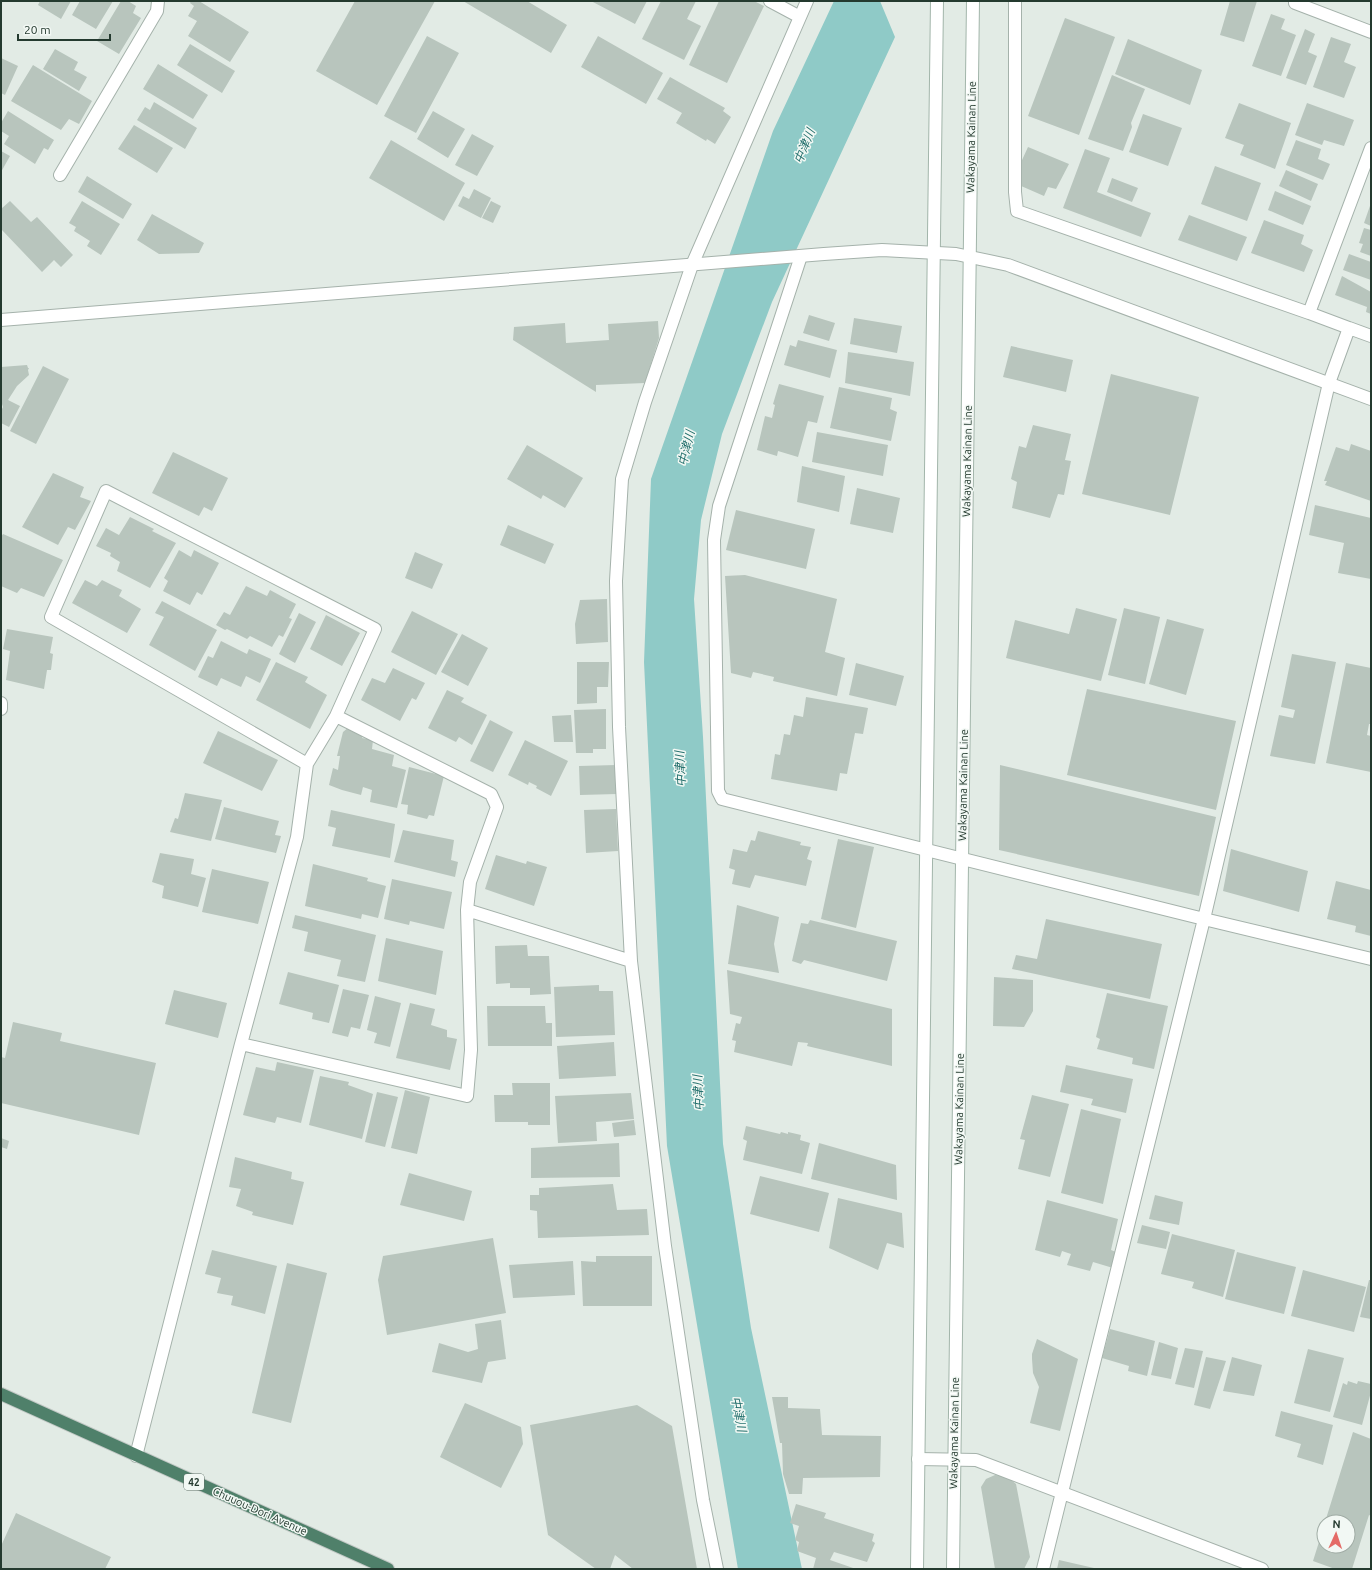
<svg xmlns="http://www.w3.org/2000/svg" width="1372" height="1570" viewBox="0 0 1372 1570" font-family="Ubuntu,'Noto Sans JP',sans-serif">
<rect width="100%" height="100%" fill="#e2ebe5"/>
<!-- water -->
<path fill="#8fcac7" d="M834,1h46l15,36 -123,265 -50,132 -21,86 -7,79 9,138 20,407 28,184 51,241h-64l-71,-423 -23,-484 7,-183 122,-348z"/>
<!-- building -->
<path fill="#b8c5bd" d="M40,1h31l-10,18 -23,-14z
M80,1h33l-17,28 -24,-14z
M121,1h7l8,5 -3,7 8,5 -22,36 -22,-13z
M191,1h8l50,31 -19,30 -42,-26 9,-15 -9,-5 6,-10 -4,-3z
M355,1h80l-58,104 -61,-34z
M463,1h64l40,24 -16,28z
M591,1h56l-12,23z
M661,1h35l-9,18 14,7 -17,34 -42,-21z
M719,1h35l10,5 -37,77 -38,-18z
M1230,1h27l-13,41 -24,-7z
M1271,14l14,5 -4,10 15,6 -15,41 -29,-10z
M1065,18l50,19 -36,98 -51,-19z
M1305,29l10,5 -7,18 9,4 -11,29 -20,-7z
M427,36l32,17 -43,80 -32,-17z
M598,36l65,37 -17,31 -65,-37z
M1331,37l20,7 -7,18 12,5 -12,31 -31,-11z
M1128,39l74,31 -12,35 -75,-31z
M190,44l45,27 -13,22 -45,-28z
M55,49l23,13 -4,8 13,7 -8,14 -36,-22z
M1,58l17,8 -13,29 -4,-2z
M158,64l50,31 -15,24 -50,-30z
M33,65l59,36 -13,23 -10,-5 -8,11 -50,-29z
M1112,75l33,14 -14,34 1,4 -9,24 -35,-12z
M670,77l55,31 -2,3 8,6 -16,27 -8,-5 -1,2 -30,-18 6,-10 -25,-14z
M154,102l43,26 -12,21 -48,-29 8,-13 5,3z
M1239,103l52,20 -16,46 -35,-14 4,-10 -19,-7z
M1307,103l47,17 -10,26 -20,-6 -2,5 -27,-10z
M8,111l46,29 -6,10 -4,-2 -9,16 -31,-20 5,-8 -8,-5v-8z
M433,111l32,18 -17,29 -31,-19z
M1143,114l39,14 -14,38 -39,-14z
M134,125l39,23 -16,25 -39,-24z
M472,134l22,12 -17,30 -22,-11z
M391,140l74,43 -21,38 -75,-43z
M1296,140l25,9 -3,10 12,5 -7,16 -37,-15z
M1028,147l41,17 -13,25 -8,-2 -4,9 -32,-14z
M1085,149l25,9 -13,34 54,21 -10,24 -78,-29z
M1,151l9,5 -9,16z
M1215,166l46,17 -14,38 -46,-17z
M1286,170l32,14 -7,17 -32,-15z
M87,176l45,28 -9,15 -45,-27z
M1112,178l26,10 -6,14 -25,-10z
M474,189l17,9 -10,20 -23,-12 5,-10 6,3z
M1275,191l36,15 -8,19 -35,-15z
M10,201l21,21 6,-5 36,38 -12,12 -7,-7 -12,12 -41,-43v-20z
M82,201l38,23 -19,31 -14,-9 3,-5 -16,-10 2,-4 -7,-4z
M491,201l10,5 -8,17 -11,-5z
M1371,203v23l-7,-3z
M152,214l52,29 -5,10 -40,1 -22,-14z
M1189,215l58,22 -10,24 -59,-21z
M1264,220l40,15 -3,9 12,6 -9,22 -53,-19z
M1364,228l7,2v26l-11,-4 3,-8 -4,-1z
M1349,254l22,8v18l-28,-10z
M1342,276l29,16v22l-5,-2 1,-5 -32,-12z
M809,315l26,8 -6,18 -26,-8z
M854,318l48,8 -5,27 -47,-9z
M658,321l1,17 -14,45 -49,2v7l-83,-52 1,-13 51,-4 1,20 43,-3 -1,-16z
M798,340l39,10 -7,28 -46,-13 6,-20 6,2z
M1011,346l62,14 -7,32 -63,-15z
M848,352l66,10 -4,34 -65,-13z
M27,365l1,3h1l-1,2 1,5 -12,11 -9,14 12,6 -11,21 -8,-4v-12l2,-4 -2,-6v-34z
M43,366l26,13 -33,65 -26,-13z
M1111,374l88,23 -29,118 -88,-21z
M779,384l45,12 -7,27 -9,-2 -10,36 -20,-6 -1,5 -20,-6 8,-34 7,2 3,-13 -2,-1z
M839,387l53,11 -2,11 7,3 -6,29 -61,-13z
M1033,425l38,9 -6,26 6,1 -7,34 -6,-1 -8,24 -38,-10 5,-26 -6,-3 8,-33 7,2z
M817,432l71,13 -5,31 -71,-14z
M1351,444l20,7v50l-46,-16 2,-4h-3l12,-34 13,4z
M527,445l56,33 -18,30 -22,-13 -2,4 -34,-20z
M173,452l55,26 -16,33 -8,-4 -5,9 -47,-23z
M802,466l43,10 -6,36 -42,-10z
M53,473l31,14 -4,10 11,4 -16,29 -7,-3 -10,18 -36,-18z
M857,488l43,10 -7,35 -43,-9z
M1315,505l56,13v61l-33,-6 6,-30 -35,-8z
M736,510l79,19 -9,40 -80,-19z
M130,517l24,12 -2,2 24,12 -26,45 -33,-17 3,-9 -10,-6 1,-3 -15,-7 10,-18 13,7z
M508,525l46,19 -9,20 -45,-19z
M3,534l60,26 -19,37 -23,-9 -4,5 -16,-7v-49z
M179,550l12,7 3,-7 25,13 -17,32 -5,-3 -7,13 -27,-14 5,-10 -4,-3z
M415,552l28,12 -11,25 -27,-11z
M745,575l92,24 -12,53 20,6 -8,38 -64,-15 1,-4 -21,-5 -2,6 -20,-5 -6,-97z
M85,580l12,6 5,-6 20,10 -3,6 22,13 -14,24 -55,-30z
M246,586l21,10 3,-6 26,14 -7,14 3,1 -9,18 -4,-2 -7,12 -22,-11 -3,3 -20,-10 -2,1 -9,-5 8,-13 6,3z
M607,599l1,43 -32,2 -1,-20 5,-24z
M162,601l55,29 -22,41 -46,-26 15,-28 -9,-4z
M1076,608l41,11 -16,62 -95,-23 9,-38 54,14z
M1124,608l36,9 -15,67 -37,-9z
M412,611l46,23 -22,41 -45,-23z
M299,613l17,9 -21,41 -16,-9z
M326,615l34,18 -18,33 -32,-17z
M1167,619l37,10 -18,66 -37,-11z
M7,629l46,8 -3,16 3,1 -2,16h-4l-3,19 -38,-9 4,-29 -7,-2z
M462,634l26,14 -20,38 -27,-14z
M221,641l26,13 2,-5 22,10 -11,24 -14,-7 -5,11 -20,-9 -4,8 -19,-9 10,-21 5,2z
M1292,654l44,8 -21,102 -45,-8 9,-41 14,3 2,-8 -14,-3z
M276,662l32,15 -3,5 22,13 -17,34 -54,-29z
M577,662h32l-1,25h-11v16l-20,1z
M856,663l48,13 -8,30 -47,-11z
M1346,663l25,5v56h-2l-2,11 4,1v36l-45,-9z
M393,668l32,15 -9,17 -4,-2 -12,23 -39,-21 11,-22 13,5z
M1087,689l149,32 -20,89 -149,-35z
M447,690l17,8 -3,4 26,13 -15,30 -13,-8 -3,5 -28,-14z
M806,697l62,11 -5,26 -8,-1 -8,41 -7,-1 -3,18 -66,-12 4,-25 5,1 4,-21 6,1 4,-20 9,2z
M606,709v40h-13v4h-17l-2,-43z
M571,715l2,27h-19l-2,-26z
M490,720l23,12 -20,40 -23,-11z
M349,727l14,7 -1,4 11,2 -1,9 22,6 -2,11 14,4 -9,38 -27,-6 2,-12 -9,-3 -2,8 -19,-5 -13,-5 4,-17 5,2 2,-14h-3l6,-24z
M218,731l60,29 -16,31 -59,-28z
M525,740l43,21 -17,35 -15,-8 1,-2 -8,-4 -1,3 -20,-10z
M616,765l1,29 -37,1 -1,-29z
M1000,765l216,52 -17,79 -200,-46z
M409,767l35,9 -10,40 -5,-1 -2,4 -20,-5 1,-9 -7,-1z
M185,793l37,7 -11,41 -41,-9 5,-14 3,1z
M224,807l55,14 -4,14 6,1 -5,17 -61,-14z
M616,809l2,42 -32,2 -2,-43z
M331,810l64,14 -5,34 -58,-12 4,-18 -8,-2z
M403,830l51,10 -3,20 7,2 -3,15 -61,-15z
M758,831l43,11 -1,3 11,2 -4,12 5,2 -6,25 -51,-11 -5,13 -18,-4 3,-14 -6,-2 4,-19 14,3 4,-12 4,1z
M838,839l36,8 -18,81 -35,-9z
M1231,849l77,22 -9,41 -76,-21z
M160,853l34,6 -3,15 15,4 -8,29 -36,-9 2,-12 -12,-4z
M496,855l30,9 1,-3 20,6 -13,39 -49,-17z
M313,864l55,14 -1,3 19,5 -8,32 -16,-4 -1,5 -56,-13z
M212,869l57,13 -11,42 -56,-12z
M392,879l60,13 -8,37 -34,-8 -1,4 -25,-6z
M1336,881l35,9v46l-16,-4 1,-6 -29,-7z
M737,905l42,12 -5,27 5,29 -51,-9z
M295,915l81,20 -11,47 -28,-6 4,-16 -37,-9 4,-19 -16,-4z
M1046,919l116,25 -12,55 -138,-30 4,-14 21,4z
M810,920l87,21 -10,40 -83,-21 -3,4 -9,-3 9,-38 7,1z
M386,938l57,13 -7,44 -58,-14z
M527,945l1,11h21l2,38 -21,1v-7h-20v-5l-14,1 -1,-38z
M727,970l165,39v57l-85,-20 1,-3 -10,-1 -6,24 -58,-14 2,-11 -4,-1 4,-17 4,1 2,-7 -12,-3z
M288,972l51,13 -10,38 -17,-4 1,-6 -34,-9z
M994,977l39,3v31l-9,16 -31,-1z
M599,985v6h14l2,44 -59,2 -2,-50z
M343,989l26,6 -9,34 -9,-2 -3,10 -16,-4z
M174,990l53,13 -9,35 -53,-14z
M1107,993l61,13 -14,63 -22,-5 1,-6 -36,-9 3,-10 -4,-2z
M375,996l26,7 -11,44 -16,-4 3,-10 -10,-3z
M410,1003l25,6 -4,16 16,5v7l10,2 -7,31 -54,-12z
M487,1006h58l1,17h6v23h-64z
M13,1022l49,11 -2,8 96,22 -17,72 -138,-32v-46l4,1z
M614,1042l2,34 -57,3 -2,-33z
M277,1062l37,8 -13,53 -24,-6 -2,6 -32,-8 13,-48 19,4z
M1066,1065l67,14 -7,34 -35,-8 2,-6 -33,-7z
M320,1076l29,6 -1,3 25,9 -11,45 -53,-14z
M512,1083h38v42h-22v-3h-33l-1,-27h19z
M405,1090l25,7 -13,57 -26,-6z
M377,1092l21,5 -13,50 -20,-5z
M631,1093l3,26 -38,3 1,19 -39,2 -3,-47z
M1032,1095l37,9 -19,73 -32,-8 7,-29 -5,-1z
M1081,1109l40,10 -18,85 -42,-11z
M634,1120l2,15 -22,2 -2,-14z
M746,1126l34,8 1,-2 7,2v-2l13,3 -1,5 10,3 -8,31 -59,-14 4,-19 -4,-2z
M1,1138l8,3 -2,8 -6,-2z
M619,1143l1,34 -89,1v-30z
M819,1143l77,22 1,35 -86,-21z
M235,1157l57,15 -1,7 13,3 -11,43 -41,-10 1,-3 -17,-6 5,-17 -12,-2z
M409,1173l63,18 -8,30 -64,-16z
M760,1176l69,17 -10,39 -69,-18z
M613,1184l4,26 30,-1 2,26 -111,3 -1,-27 -7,-1v-15h9v-7z
M1155,1195l28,7 -4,23 -30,-6z
M838,1198l64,15 2,35 -17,-5 -9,27 -49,-22z
M1047,1200l71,19 -7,31 5,2 -3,16 -20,-6 -3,9 -23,-6 4,-11 -9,-3 -2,6 -25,-7z
M1142,1225l28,7 -4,17 -29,-6z
M1172,1234l63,16 -12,47 -31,-9 2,-6 -33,-8z
M493,1238l13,75 -119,22 -9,-55 5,-24z
M212,1250l65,16 -12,48 -34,-9 2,-9 -16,-3 4,-15 -16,-4z
M1237,1252l59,15 -12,47 -59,-15z
M596,1256h56v50h-69l-2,-45 15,1z
M573,1261l2,34 -62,3 -4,-33z
M287,1263l40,10 -36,150 -39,-10z
M1303,1270l63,17 -12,45 -63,-16z
M1369,1280h2v39l-11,-2z
M501,1320l5,39 -18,3 -6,21 -50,-11 7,-29 29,9 10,-3 -3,-25z
M1110,1329l45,12 -8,35 -19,-5 1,-5 -27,-8z
M1037,1339l41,20 -18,72 -30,-8 9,-36 -6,-14 -1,-14v-5z
M1159,1342l19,6 -7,31 -20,-4z
M1185,1348l18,3 -9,37 -19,-4z
M1308,1349l36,9 -14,54 -36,-9z
M1206,1357l20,4 -16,48 -16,-4z
M1232,1357l30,8 -8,31 -31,-5z
M1348,1381l9,3 1,-3 13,3v8l-9,33 -29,-8 10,-34 4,2z
M772,1397h16v11l32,1 2,26 59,1 -1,41 -77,1 -1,16h-13l-6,-20 -1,-31h-2z
M465,1403l56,24 2,17 -22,44 -61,-31z
M637,1405l35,21 25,143h-64l-18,-14 -5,14h-14l-48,-34 -18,-110z
M1281,1411l52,14 -10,40 -26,-8 4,-13 -26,-8z
M1353,1432l18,7v77l-2,-1 -17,54h-17l-22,-8 11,-35v20h24v-24h-23z
M995,1475l9,1 6,3 6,5 14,73 -6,12h-29l-14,-82 5,-8z
M796,1504l30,9 -2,5 50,16 -2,7 3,2 -8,19 -33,-10 -4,8 26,9h-43l3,-11 -19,-7 2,-9 -4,-2 4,-14 -9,-3z
M16,1513l95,44 -6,12h-104v-23z
M1059,1560l35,8v1h-37z"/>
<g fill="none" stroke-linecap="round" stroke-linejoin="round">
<!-- minor casing -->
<g stroke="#a5b2ab" stroke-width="14">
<path id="minor" d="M770,1l30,16
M1015,1v191l2,19 292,102
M1295,3l76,29
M60,175l97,-164 1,-10
M801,256l-82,250 -5,34 4,251 4,8 482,120 167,40
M1349,328l22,8
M1,703v6
M307,764l29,-48 155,78 6,13 -27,75 -3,28
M241,1044l56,-207 10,-73 -256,-147 55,-126 269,138 -39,87
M136,1456l105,-412 226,52 4,-46 -4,-140 164,51
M918,1459l58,1 286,109
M717,1569l-14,-69 -38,-254 -34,-285 -12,-234 -3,-146 6,-102 23,-77 47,-137 115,-264
M1043,1569l161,-650 125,-536 20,-55 -40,-15 62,-165"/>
</g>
<!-- tertiary casing -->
<g stroke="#a5b2ab" stroke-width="14">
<path id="tertiary" d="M1,320l823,-66 58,-4 74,4 52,11 363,134"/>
</g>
<!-- secondary casing -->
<g stroke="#a2b5aa" stroke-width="14">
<path id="secondary" d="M917,1569l20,-1568
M953,1569l20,-1568"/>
</g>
<!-- trunk casing -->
<g stroke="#c2c8c5" stroke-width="14">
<path id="trunk" d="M1,1394l387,175"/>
</g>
<!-- minor -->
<use href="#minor" stroke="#fff" stroke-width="12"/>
<!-- tertiary -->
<use href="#tertiary" stroke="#fff" stroke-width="12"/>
<!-- secondary -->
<use href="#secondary" stroke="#fff" stroke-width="12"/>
<!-- trunk -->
<use href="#trunk" stroke="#4f806a" stroke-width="12"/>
</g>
<g text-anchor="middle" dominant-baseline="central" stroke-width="3" stroke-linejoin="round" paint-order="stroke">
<!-- shield labels -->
<rect fill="#f2f8f4" stroke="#62736a" stroke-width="1" x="184" y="1474" width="20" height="16" rx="3"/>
<g font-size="10" font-weight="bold" fill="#243a2f">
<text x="194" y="1482">42</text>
</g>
<!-- street labels -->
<g font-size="11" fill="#243a2f" stroke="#f2f8f4">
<text transform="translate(971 137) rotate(-89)">Wakayama Kainan Line</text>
<text transform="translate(967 461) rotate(-89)">Wakayama Kainan Line</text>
<text transform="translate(963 785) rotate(-89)">Wakayama Kainan Line</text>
<text transform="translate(959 1109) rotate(-89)">Wakayama Kainan Line</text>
<text transform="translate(954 1433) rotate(-89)">Wakayama Kainan Line</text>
<text transform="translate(260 1511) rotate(24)">Chuuou-Dori Avenue</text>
</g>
<!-- water labels -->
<g font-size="12" font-style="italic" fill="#24706d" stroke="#f2f8f4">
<text transform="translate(804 146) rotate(-68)">中津川</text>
<text transform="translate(686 448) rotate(-77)">中津川</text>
<text transform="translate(680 769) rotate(-93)">中津川</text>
<text transform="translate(698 1093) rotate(-93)">中津川</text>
<text transform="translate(739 1414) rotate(79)">中津川</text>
</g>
</g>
<!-- border -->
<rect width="1372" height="1570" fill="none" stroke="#243a2f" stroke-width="4"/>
<!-- north arrow -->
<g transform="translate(1336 1534) rotate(3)"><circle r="19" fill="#f2f8f4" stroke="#a0aca5"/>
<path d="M0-3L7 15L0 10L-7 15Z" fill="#e46b67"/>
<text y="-6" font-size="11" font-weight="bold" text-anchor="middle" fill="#243a2f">N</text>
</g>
<!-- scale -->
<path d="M18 34v6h92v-6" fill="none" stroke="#243a2f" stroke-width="2"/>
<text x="24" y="34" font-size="12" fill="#243a2f" stroke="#f2f8f4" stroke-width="3" paint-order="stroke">20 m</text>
</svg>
